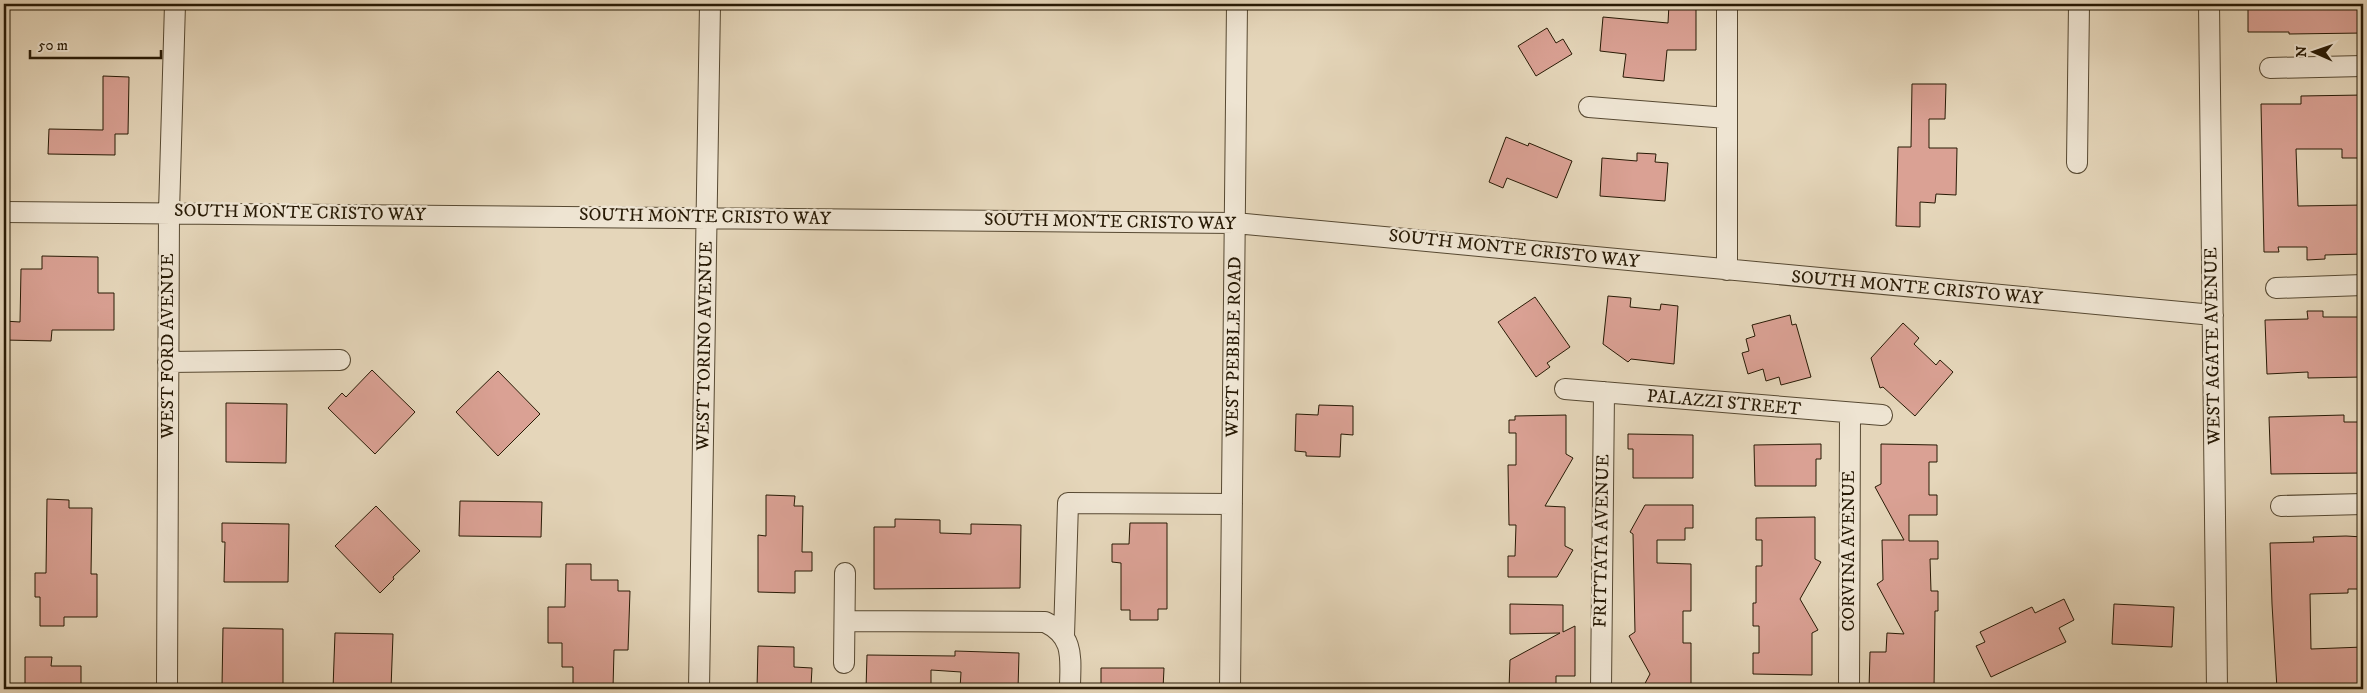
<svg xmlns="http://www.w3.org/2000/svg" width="2367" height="693" viewBox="0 0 2367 693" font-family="'IM FELL DW Pica',serif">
<rect width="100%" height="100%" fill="#e5d6ba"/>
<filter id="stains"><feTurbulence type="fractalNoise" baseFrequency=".004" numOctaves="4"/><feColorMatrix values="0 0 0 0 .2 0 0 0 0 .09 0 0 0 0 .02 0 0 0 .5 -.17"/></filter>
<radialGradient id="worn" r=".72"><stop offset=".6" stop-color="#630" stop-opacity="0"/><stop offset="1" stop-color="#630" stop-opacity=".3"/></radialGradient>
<!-- building -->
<path fill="#daa194" stroke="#281a05" d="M1669,4h27v46h-29l-3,31 -41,-4 3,-23 -26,-3 3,-34 65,6z
M2248,4h115v29l-74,1v-2h-41z
M1547,28l9,15 7,-4 9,15 -36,22 -18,-30z
M103,76l26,1 -1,57h-13v21l-67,-1 1,-25 54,1z
M1912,84h34l-1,35h-16v29h28l-1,47 -20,-1 -1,9 -15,-1v25l-24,-1 2,-79h13z
M2363,95v63h-21v-9h-46l2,57 65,-1v49l-38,1v4l-18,1v-13h-29l1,5h-15l-3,-148h40v-8z
M1506,137l22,9 1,-3 43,18 -15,37 -50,-20 -4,10 -14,-6z
M1637,153l19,1 -1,8 13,1 -3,38 -65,-5 2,-38 35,3z
M42,256l56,1v36h16v37h-62l-1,11 -47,-1v-19l16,1 1,-53h21z
M1608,296l23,2 -1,9 30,3 1,-6 17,2 -4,58 -43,-5 -3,3 -25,-18z
M1535,297l35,50 -23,16 3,4 -14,10 -38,-55z
M2307,311h16v6h40v60l-55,1v-6l-41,2 -2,-54 43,-1z
M1790,315l2,10 4,-1 15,53 -30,8 -2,-8 -13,4 -3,-12 -15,5 -6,-21 7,-2 -3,-12 9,-3 -3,-11z
M1903,323l16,15 -5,6 22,21 4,-5 13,12 -38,44 -32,-29 -3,1 -9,-30z
M372,370l43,42 -40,42 -47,-46 14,-15 4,4z
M498,371l42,43 -42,42 -42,-44z
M226,403l61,1 -1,59 -60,-1z
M1319,405l34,1v29l-12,-1 -1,23 -34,-1v-4l-11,-1 1,-37 22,1z
M1566,415v39l7,4 -28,48 20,1v39l8,4 -16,27h-49v-21h7l1,-31h-7l-1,-60h8v-32h-7v-13h6v-4z
M2344,415v7h19v51l-92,1 -2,-57z
M1628,434l65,1v43h-60v-29h-5z
M1821,444v15h-5v27h-61l-1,-41z
M1881,444l56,1v17h-8v33h8v20h-28v26h29v18h-8l1,32h7v20h-3l-1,78h-65l1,-37h16l1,-19 17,1 -27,-50 6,-4 -1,-40h22l-29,-53 6,-3z
M766,495l29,1 -1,10h9l-1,46h10v19h-17v22l-37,-1v-57l8,1z
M47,499l22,1v8h23l-1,66h6v43h-33v9h-24v-29h-5v-24h11z
M460,501l82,1 -1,35 -82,-1z
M1645,505h48v23h-8v12h-28v23l34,1v47h-8v32h8v46h-49l8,-15 -21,-38 6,-4 -2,-98 -3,-2z
M376,506l44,45 -27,26 1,2 -14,14 -45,-47z
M1815,517v42l6,3 -21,37 18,31 -6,3v42l-59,-1v-21h6v-27h-6v-23h3v-37h6v-26h-6v-22z
M895,519l45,1v13l31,1v-10l50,1 -1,63 -146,1v-62h21z
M222,523l67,1 -1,58h-64l1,-40h-3z
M1130,523h37v86h-9v11h-28v-10h-9v-47l-9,-1v-18h17z
M2346,536l17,1v52h-15v4l-38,1 1,55 52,-2v42h-86l-5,-85 -2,-61 44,-1 -1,-5z
M566,564h25v16h27v11h12l-2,59h-14l-1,38h-40v-21h-11v-24h-14v-36h17z
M2064,599l10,21 -15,8 7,14 -75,35 -15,-31 9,-4 -5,-10 52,-25 3,6z
M1510,604l53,1v27l12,-6v50h-19v13h-47l1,-29 50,-27 -50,1z
M2114,604l60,3 -2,40 -60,-3z
M223,628l60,1v58l-61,-1z
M335,633l58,1 -2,55h-58z
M758,646l36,1v20l18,1 -1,18h-10v3h-44z
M955,651l64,2 -1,36h-58l1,-17 -30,-2v19h-65l1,-34 88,1z
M25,657h27l-1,9h30v23h-56z
M1101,668h63l-1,21h-62z"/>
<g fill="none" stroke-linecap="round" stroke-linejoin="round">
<!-- minor casing -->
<g stroke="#574932" stroke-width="22">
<path id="minor" d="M2209,4l8,685
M2270,68l93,-2
M1589,107l138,11
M2077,163l2,-159
M4,212l1231,11 978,92
M1727,270v-266
M2276,288l87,-3
M168,362l172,-2
M1565,389l317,26
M2281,506l82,-2
M845,621l200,1c31,15 25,38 25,67
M1064,636l4,-133 164,1
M844,663l1,-90
M167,689l2,-477 6,-208
M699,689l11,-685
M1230,689l7,-685
M1601,689l3,-297
M1849,689l1,-276"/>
</g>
<!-- minor -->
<use href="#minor" stroke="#eee4d2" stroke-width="20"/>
</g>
<g text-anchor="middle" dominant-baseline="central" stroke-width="5" stroke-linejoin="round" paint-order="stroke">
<!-- street labels -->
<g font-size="18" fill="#281a05" stroke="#eee4d2">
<text transform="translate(300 213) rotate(1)">SOUTH MONTE CRISTO WAY</text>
<text transform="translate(705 217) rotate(1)">SOUTH MONTE CRISTO WAY</text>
<text transform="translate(1110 222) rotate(1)">SOUTH MONTE CRISTO WAY</text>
<text transform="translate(1514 249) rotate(6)">SOUTH MONTE CRISTO WAY</text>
<text transform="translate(1917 288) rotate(5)">SOUTH MONTE CRISTO WAY</text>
<text transform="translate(168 346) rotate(-90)">WEST FORD AVENUE</text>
<text transform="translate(705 346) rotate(-89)">WEST TORINO AVENUE</text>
<text transform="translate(2213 346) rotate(-91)">WEST AGATE AVENUE</text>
<text transform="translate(1234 347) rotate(-89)">WEST PEBBLE ROAD</text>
<text transform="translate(1724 403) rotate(5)">PALAZZI STREET</text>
<text transform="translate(1602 541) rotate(-89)">FRITTATA AVENUE</text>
<text transform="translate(1849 551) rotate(-90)">CORVINA AVENUE</text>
</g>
</g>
<!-- margin -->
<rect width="2367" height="693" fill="none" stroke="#e5d6ba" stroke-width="20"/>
<rect x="5" y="5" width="2357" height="683" fill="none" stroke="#281a05" stroke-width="2.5"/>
<rect x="10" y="10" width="2347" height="673" fill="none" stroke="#281a05"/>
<!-- north arrow -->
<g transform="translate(2314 52) rotate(272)" stroke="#eee4d2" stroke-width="4" paint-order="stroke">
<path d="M0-4L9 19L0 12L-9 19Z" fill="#281a05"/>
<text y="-8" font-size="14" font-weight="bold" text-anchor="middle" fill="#281a05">N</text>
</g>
<!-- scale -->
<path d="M30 50v8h131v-8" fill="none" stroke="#281a05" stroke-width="2.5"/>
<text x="38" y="50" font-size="15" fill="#281a05" stroke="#eee4d2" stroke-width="4" paint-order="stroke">50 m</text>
<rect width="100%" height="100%" filter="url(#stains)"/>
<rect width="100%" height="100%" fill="url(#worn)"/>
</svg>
